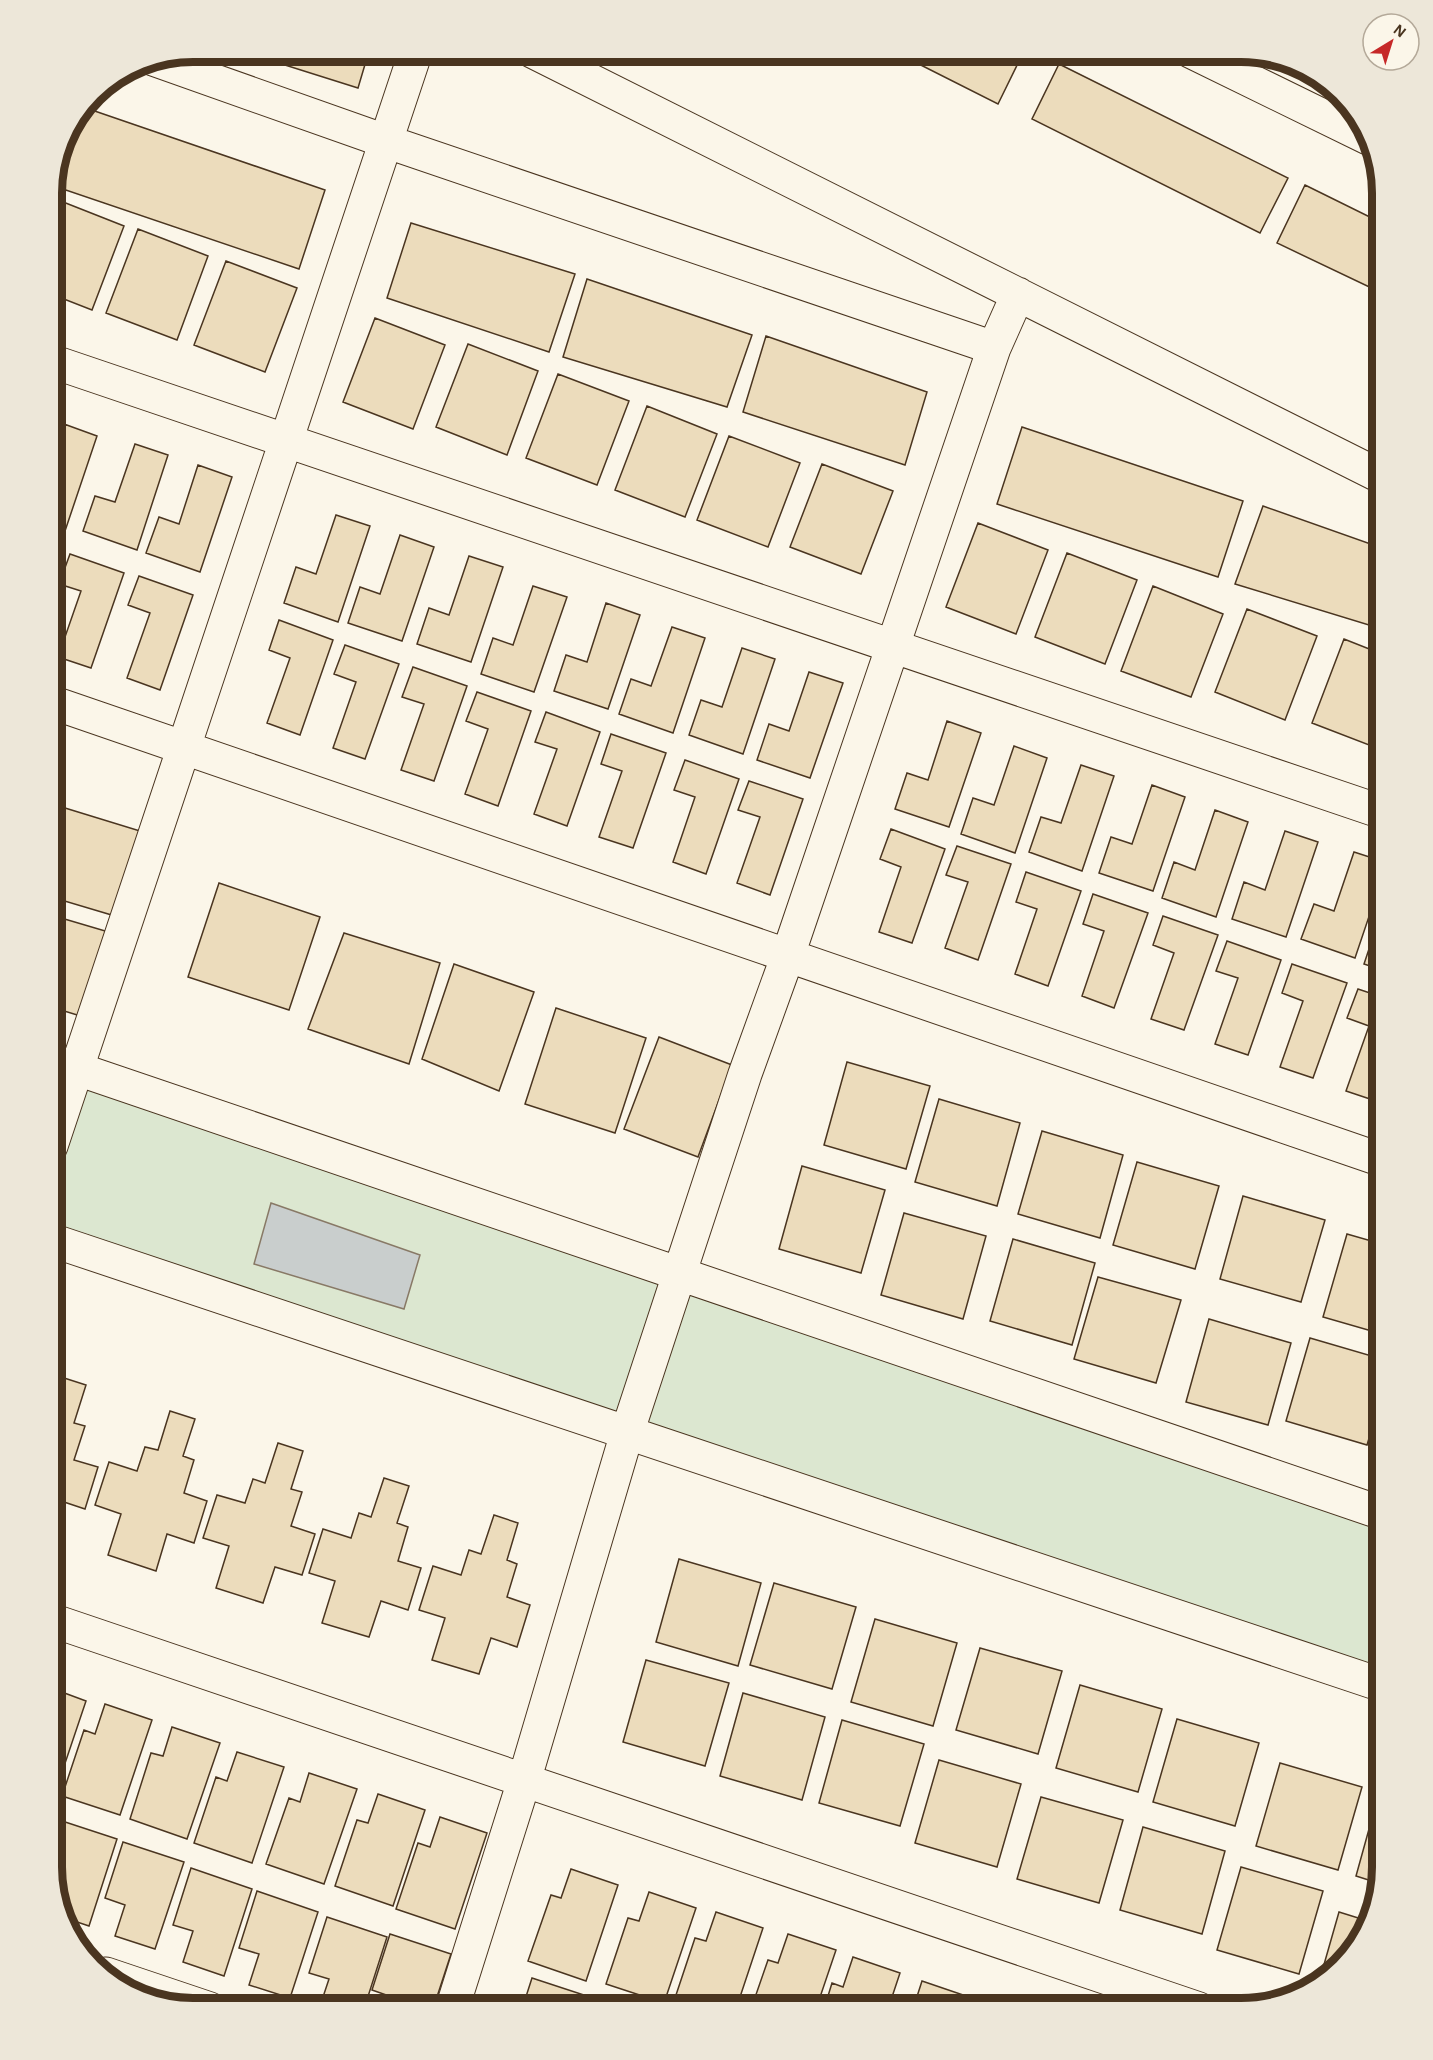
<svg xmlns="http://www.w3.org/2000/svg" width="1433" height="2060" viewBox="0 0 1433 2060" font-family="'Alegreya Sans',sans-serif">
<rect width="100%" height="100%" fill="#fbf6e9"/>
<!-- green -->
<path fill="#dce7d0" stroke="#887966" stroke-width="1.5" d="M51,1060l1331,453v172l-1331,-445z"/>
<!-- water -->
<path fill="#c9cecd" stroke="#887966" stroke-width="1.5" d="M271,1203l149,52 -16,54 -150,-45z"/>
<!-- building -->
<path fill="#ecdcbc" stroke="#4a3520" stroke-width="1.5" d="M271,51h98l-11,37 -89,-28z
M893,51h131l-26,53z
M1059,64l229,114 -28,55 -228,-114z
M83,107l242,83 -26,79 -248,-84 11,-47z
M1305,185l77,38v70l-105,-50z
M53,198l71,28 -32,84 -41,-16v-91z
M411,223l164,51 -26,78 -162,-54z
M138,229l70,27 -31,84 -71,-27z
M226,261l71,27 -32,84 -71,-27z
M587,279l165,56 -25,72 -164,-50z
M375,318l70,27 -32,84 -70,-27z
M766,336l161,56 -22,73 -162,-53z
M468,344l70,27 -31,84 -71,-28z
M558,374l71,27 -32,84 -71,-27z
M647,406l70,28 -32,83 -70,-27z
M64,424l33,12 -32,95 -14,-5v-65z
M1022,427l221,74 -25,76 -221,-73z
M729,436l71,27 -32,84 -71,-27z
M135,444l33,11 -31,95 -54,-19 12,-35 20,6z
M822,464l71,27 -32,83 -71,-27z
M198,465l34,12 -32,95 -54,-19 13,-36 20,7z
M1263,506l119,42v81l-147,-45z
M336,515l34,11 -32,96 -54,-19 12,-36 20,7z
M978,523l70,27 -32,84 -70,-27z
M400,535l34,12 -32,94 -54,-18 12,-36 20,7z
M1067,553l70,27 -32,84 -70,-27z
M70,554l54,19 -33,95 -33,-11 23,-66 -22,-7z
M469,556l34,11 -32,95 -54,-18 12,-36 20,7z
M139,576l54,19 -33,95 -33,-12 23,-65 -22,-8z
M533,586l34,11 -33,95 -53,-18 12,-36 20,7z
M1153,586l70,28 -32,83 -70,-26z
M606,603l34,12 -32,94 -54,-18 12,-36 21,7z
M1247,609l70,27 -32,84 -70,-28z
M279,620l54,20 -33,95 -33,-12 23,-65 -21,-8z
M672,627l33,11 -32,95 -54,-19 12,-35 20,7z
M1344,639l38,15v96l-70,-27z
M345,645l54,19 -34,95 -32,-11 23,-66 -22,-8z
M742,648l33,11 -32,95 -54,-19 12,-35 21,7z
M413,667l54,19 -33,95 -33,-11 23,-66 -22,-7z
M809,672l34,11 -33,95 -53,-18 12,-36 20,7z
M477,692l54,19 -33,95 -33,-12 23,-65 -22,-8z
M546,712l54,20 -33,94 -33,-12 23,-65 -22,-7z
M947,721l34,12 -32,94 -54,-18 12,-36 21,7z
M611,734l55,19 -33,95 -34,-11 23,-66 -21,-7z
M1014,746l33,12 -32,95 -54,-19 12,-36 21,7z
M685,760l54,19 -33,95 -33,-12 22,-65 -21,-7z
M1081,765l33,11 -32,95 -53,-19 12,-35 20,6z
M749,781l54,18 -33,96 -33,-12 23,-66 -22,-7z
M1152,785l33,12 -32,94 -54,-18 12,-36 21,7z
M65,808l75,23 -25,85 -64,-19v-40z
M1215,810l33,12 -32,95 -54,-19 12,-36 21,8z
M891,829l54,20 -33,94 -33,-11 22,-65 -21,-8z
M1285,831l33,11 -32,95 -54,-18 12,-37 21,8z
M957,846l54,18 -33,96 -33,-12 23,-66 -22,-7z
M1354,852l28,9v17l-27,80 -54,-19 13,-35 20,7z
M1026,872l55,19 -33,95 -33,-12 22,-65 -21,-7z
M219,883l101,34 -31,93 -101,-33z
M1093,894l55,19 -34,95 -32,-12 22,-65 -21,-7z
M51,915l61,18 -25,85 -36,-11z
M1163,916l55,19 -34,95 -33,-11 23,-66 -21,-8z
M1376,928l6,2v40l-18,-6z
M344,933l96,30 -31,101 -101,-35z
M1227,941l54,19 -33,95 -33,-11 23,-66 -22,-7z
M454,964l80,28 -35,99 -77,-32z
M1292,964l55,19 -34,95 -33,-11 23,-66 -21,-8z
M1358,989l24,8v97l-3,8 -33,-11 23,-65 -22,-8z
M556,1008l90,30 -31,95 -90,-29z
M659,1037l73,28 -34,92 -74,-28z
M847,1062l83,24 -24,83 -82,-24z
M939,1099l81,24 -23,83 -82,-24z
M1042,1131l81,24 -23,83 -82,-24z
M1137,1162l82,24 -24,83 -82,-24z
M802,1166l83,24 -24,83 -82,-24z
M1243,1196l82,24 -24,82 -81,-23z
M904,1213l82,23 -23,83 -82,-24z
M1347,1234l35,10v90l-59,-17z
M1013,1239l82,24 -23,82 -82,-24z
M1098,1277l83,23 -25,83 -82,-24z
M1209,1319l82,24 -23,82 -82,-23z
M1310,1338l72,21v36l-15,50 -81,-24z
M61,1377l25,8 -12,38 11,3 -11,34 24,7 -13,42 -27,-9 -7,23v-115z
M170,1411l25,8 -12,37 11,4 -10,33 23,8 -13,42 -27,-9 -11,37 -48,-16 13,-41 -26,-9 14,-43 28,9 8,-24 13,3z
M278,1443l25,8 -12,38 11,3 -11,34 24,8 -13,41 -27,-8 -12,36 -47,-15 13,-42 -26,-8 14,-43 28,8 8,-24 12,4z
M384,1478l25,8 -12,37 11,4 -10,34 23,7 -13,42 -27,-9 -12,36 -47,-14 13,-42 -26,-8 14,-44 28,9 8,-25 12,4z
M494,1515l24,8 -11,37 10,4 -10,33 23,8 -13,42 -26,-9 -12,36 -47,-14 13,-42 -26,-8 14,-44 28,9 8,-25 12,4z
M679,1559l82,24 -23,83 -82,-24z
M774,1583l82,24 -24,82 -82,-24z
M875,1619l82,24 -24,83 -82,-24z
M980,1648l82,23 -24,83 -82,-24z
M646,1660l83,23 -24,83 -82,-24z
M1080,1685l82,24 -24,83 -82,-24z
M51,1688l35,13 -32,95 -3,-1z
M743,1693l82,24 -23,83 -82,-24z
M105,1704l47,16 -32,95 -58,-19 22,-66 11,4z
M1177,1719l82,24 -24,83 -82,-24z
M842,1720l82,24 -24,82 -81,-23z
M172,1727l48,16 -33,96 -57,-20 21,-66 12,3z
M237,1752l47,15 -32,96 -58,-20 22,-66 11,4z
M939,1760l82,24 -24,83 -82,-24z
M1280,1763l82,24 -24,83 -82,-24z
M309,1773l48,16 -33,95 -58,-20 23,-66 11,4z
M1379,1793l3,1v74l-4,15 -22,-7z
M378,1794l47,16 -32,96 -58,-20 22,-66 11,3z
M1041,1797l82,23 -24,83 -82,-24z
M440,1817l47,16 -32,96 -59,-20 22,-66 12,4z
M56,1819l61,20 -28,87 -24,-8 -9,-30 2,-6 -4,-2 -3,-12v-33z
M1143,1827l82,24 -23,83 -82,-24z
M123,1842l61,20 -29,87 -40,-13 10,-31 -20,-7z
M1241,1867l82,24 -24,83 -82,-24z
M191,1868l61,21 -28,87 -41,-14 10,-31 -20,-6z
M571,1869l47,16 -32,96 -58,-20 23,-66 10,3z
M257,1891l61,21 -28,86 -41,-13 10,-31 -20,-6z
M649,1892l47,16 -32,95 -58,-19 22,-66 11,3z
M716,1912l47,16 -27,81h-48l-15,-5 22,-66 11,3z
M1339,1912l29,9 -5,18 -44,43z
M327,1917l60,20 -23,72h-45l10,-30 -20,-6z
M390,1934l61,20 -18,55h-45l4,-12 -20,-7z
M788,1934l48,16 -20,59h-65l17,-49 10,3z
M853,1957l47,16 -12,36h-64l8,-26 11,4z
M532,1978l61,20 -3,11h-68z
M922,1981l47,16 -4,12h-52z
M987,2002l22,7h-24z"/>
<g fill="none" stroke-linecap="round" stroke-linejoin="round">
<!-- minor casing -->
<g stroke="#4a3520" stroke-width="35">
<path id="minor" d="M532,51l850,426
M1190,51l178,87
M153,59l232,82 609,207 24,-54
M51,361l1331,451
M51,702l1331,458
M51,1060l1331,453
M51,1146l365,-1095
M51,1240l1331,445
M51,1620l1148,389
M106,1974l104,35
M452,2009l72,-228 103,-348 118,-359 43,-119 206,-607"/>
</g>
<!-- minor -->
<use href="#minor" stroke="#fbf6e9" stroke-width="33"/>
</g>
<!-- crop -->
<path d="M0 0H1433V2060H0ZM193 62H1241A131 131 0 0 1 1372 193V1867A131 131 0 0 1 1241 1998H193A131 131 0 0 1 62 1867V193A131 131 0 0 1 193 62Z" fill="#ede7d9" fill-rule="evenodd"/>
<path fill="none" stroke="#4a3520" stroke-width="8" d="M193 62H1241A131 131 0 0 1 1372 193V1867A131 131 0 0 1 1241 1998H193A131 131 0 0 1 62 1867V193A131 131 0 0 1 193 62Z"/>
<!-- north arrow -->
<g transform="translate(1391 42) rotate(38)"><circle r="28" fill="#fbf6e9" stroke="#b4a999" stroke-width="1.5"/>
<path d="M0-4.5L10 22L0 15L-10 22Z" fill="#c62828"/>
<text y="-9" font-size="16" font-weight="bold" text-anchor="middle" fill="#4a3520">N</text>
</g>
</svg>
